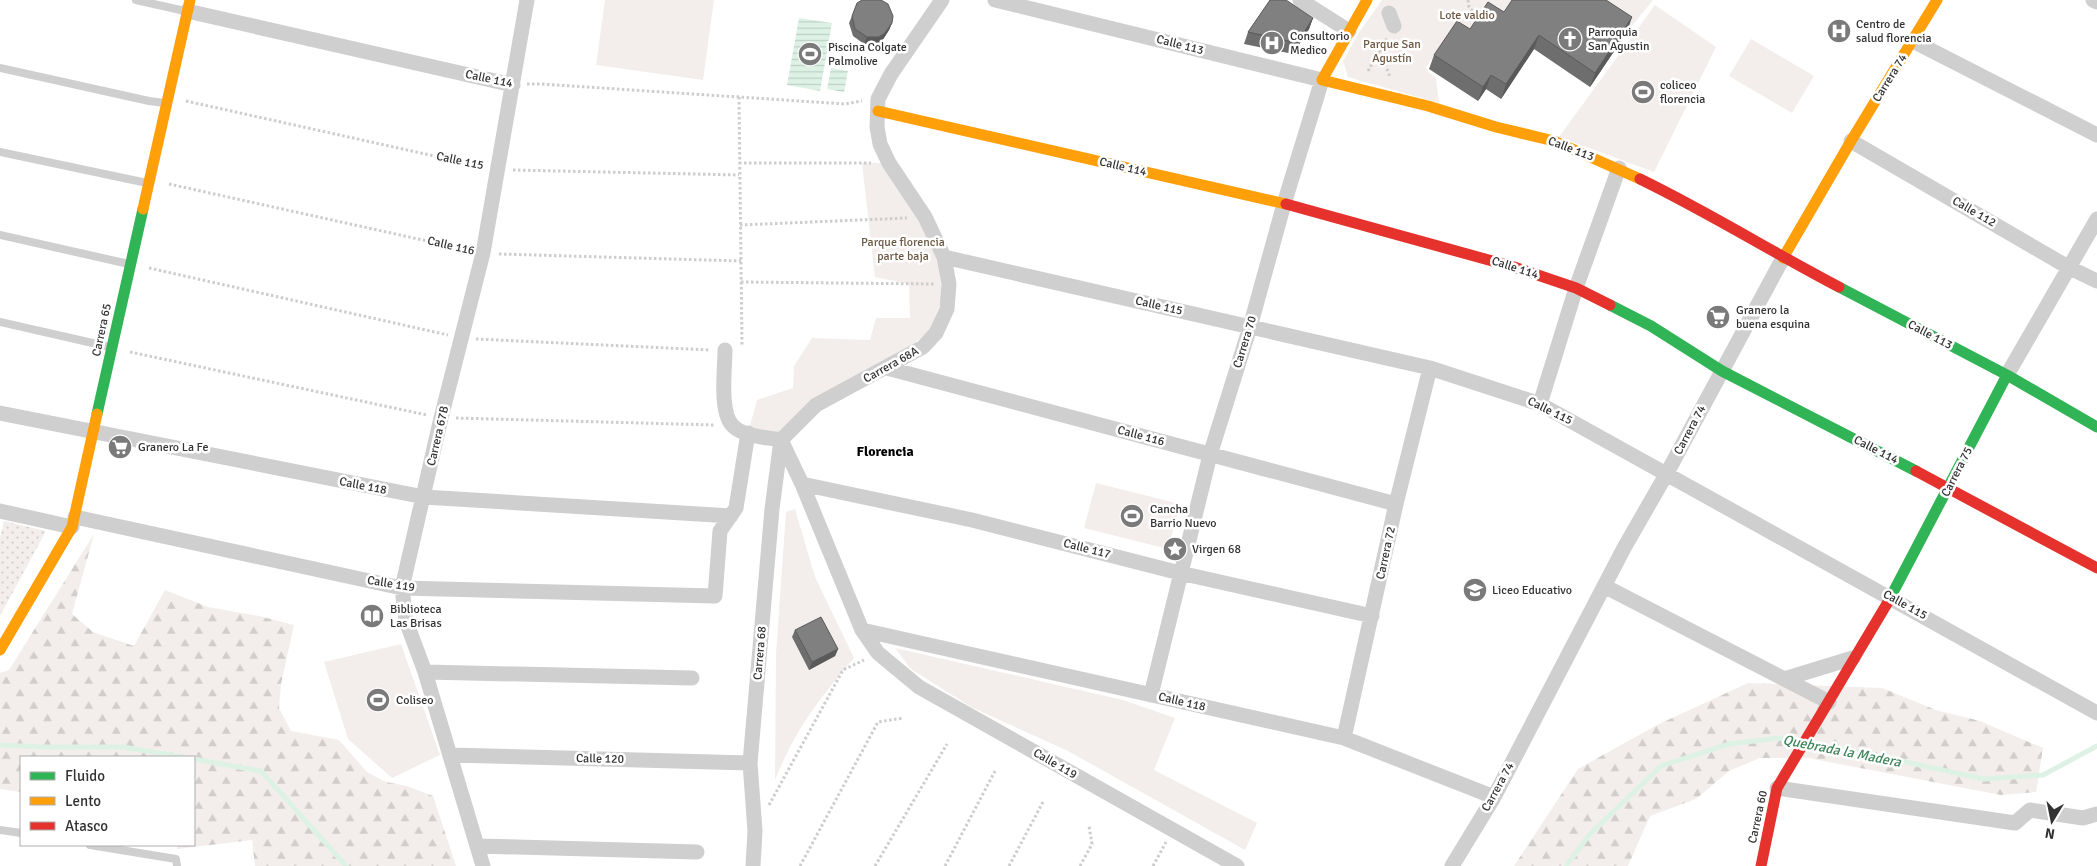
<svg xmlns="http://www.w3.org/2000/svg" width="2097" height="866" viewBox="0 0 2097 866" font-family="Signika,sans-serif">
<defs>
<pattern id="grass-dots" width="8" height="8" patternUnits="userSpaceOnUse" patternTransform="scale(1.25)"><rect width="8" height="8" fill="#f3eeec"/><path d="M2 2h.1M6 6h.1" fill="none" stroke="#d1cdcb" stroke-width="1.8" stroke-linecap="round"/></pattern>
<pattern id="forest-firs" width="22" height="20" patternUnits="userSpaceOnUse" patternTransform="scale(1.25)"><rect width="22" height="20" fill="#f3eeec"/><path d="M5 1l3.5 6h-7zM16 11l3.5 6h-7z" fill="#d1cdcb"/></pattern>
<pattern id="water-rules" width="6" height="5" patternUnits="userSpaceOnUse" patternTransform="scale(1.25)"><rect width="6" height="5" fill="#ddf2e5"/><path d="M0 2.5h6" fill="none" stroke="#bed0c5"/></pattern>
</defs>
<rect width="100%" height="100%" fill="#fff"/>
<!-- grass -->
<path fill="url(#grass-dots)" d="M4,521l42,10 -46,85v-78z"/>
<!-- forest -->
<path fill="url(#forest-firs)" d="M94,534l-22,80 21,18 41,14 31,-56 43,17 51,9 35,9 -13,59 -2,24 12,23 48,9 28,32 19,10 21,4 26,10 23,70h-201l-3,-26 -75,9v-4h17v-88h-173v35l-21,-3v-116l9,-3z
M1748,683l134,5 54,22 44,11 63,27 -7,44 -35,3 -193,-37h-48l-31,13 -33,28 -46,17 -22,50h-114l64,-97 79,-44z"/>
<!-- park -->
<path fill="#f3eeec" d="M605,0h109l-11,80 -107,-15z
M1382,0h134l-18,26 -33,18 -24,3 -15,20 2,5 8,6 3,25 -91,-26 -5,-16 15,-27z
M1579,0h74l-26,32z
M1655,5l61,42 -62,125 -95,-35z
M1751,39l63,37 -22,37 -63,-37z
M862,163h27l36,54 14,45 3,37 -13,33 -148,108 -33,-7 9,-33 36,-12 1,-22 18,-28 58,2 6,-22h34l-1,-34 -34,-7z
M1096,483l84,21 -12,45 -84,-21z
M795,509l20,68 39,81c-35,41 -59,72 -79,122l1,-126 10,-142z
M401,644l39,111 -48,23 -44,-39 -24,-77z
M895,648l228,52 52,18 -21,52 103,53 -12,27 -177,-99 -97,-44 -60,-38z"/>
<!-- water -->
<path fill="url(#water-rules)" d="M799,18l33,5 -12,68 -33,-6z
M831,68l17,3 -4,21 -17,-3z"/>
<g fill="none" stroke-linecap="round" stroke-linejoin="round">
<!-- stream -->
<path stroke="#ddf2e5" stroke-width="5" d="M1811,744l48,8 125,27 59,-4 54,-29
M0,745l44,2h79l60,10
M194,759l67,12 85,95
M1566,866l24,-32 71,-68 68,-22 50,-6 19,3"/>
<!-- path -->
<path stroke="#cdcdcd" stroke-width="3" stroke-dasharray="2.5 2.5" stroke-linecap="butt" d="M1468,0l1,7 11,13
M1380,50l10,27
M1368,71l19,-33
M527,84h14l304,20 17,-3
M739,97l3,249
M186,101l298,66
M739,163h132
M513,170l226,5
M169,184l299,66
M740,225l167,-7
M499,254l242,7
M149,268l299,67
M741,282l194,2
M476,339l234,11
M130,352l297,63
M456,418l258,7
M769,805l74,-135 21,-10
M800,866l78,-144 25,-4
M875,866l72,-122
M945,866l50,-95
M1009,866l35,-66
M1080,866l12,-22 -3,-18
M1153,866l13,-24"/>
<!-- lane -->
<path stroke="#cfcfcf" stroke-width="8" d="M136,0l49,11
M0,68l149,33 16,2
M0,152l147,31
M0,235l129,29
M0,322l110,25
M0,830l21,3
M90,845l86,14 1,7"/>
<!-- street -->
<path stroke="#cfcfcf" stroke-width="15" d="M995,0l327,80 -38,124 -34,123 -40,128 -59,240
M1300,0l49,31
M2093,0l4,2
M187,11l326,74
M1389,13l5,13
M1913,41l184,94
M1851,141l217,126 29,14
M944,257l486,111 110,36 557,309
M725,350c0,19 -6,63 8,76 11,11 34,11 48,14
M887,368l509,136
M2007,375l90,-156
M1540,404l36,-116 43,-120
M0,413l424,84 307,19
M781,440l21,44 60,146 16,23 41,34 318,179
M781,440l35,-35 107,-58 13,-14 11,-24 2,-25 -5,-27 -19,-40 -36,-54 -9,-19 -3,-17 1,-28 13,-25 51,-74
M802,484l170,36 208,53 192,43
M0,511l72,16
M75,517l327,71 313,8 5,-65 16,-23 12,-75
M1604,586l225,116
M862,630l482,108 150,59
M425,672l267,6
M1784,679l69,-21
M1344,738l52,-234 34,-136
M450,755l300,8
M1777,788l238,35 15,-13 53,8 14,-4
M478,846l219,6
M483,866l-58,-194 -19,-51 -4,-33 39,-170 42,-165 44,-253
M753,866l2,-35 -5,-68 22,-254 9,-69
M1452,866l42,-69 130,-249 43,-75 116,-215"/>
<!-- fast -->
<path stroke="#30b455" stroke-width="11" d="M1839,287l168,88 90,52
M1610,305l41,21 71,45 194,100
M97,414l46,-205
M1888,602l119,-227"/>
<!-- slow -->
<path stroke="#ff9f0a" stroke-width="11" d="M1367,0l-45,80 106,26 68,21 58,14 86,38
M878,111l408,93
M143,209l47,-209
M1783,258l68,-117 86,-141
M0,650l72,-123 25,-113"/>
<!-- jam -->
<path stroke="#e5322d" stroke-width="11" d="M1640,179c68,33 132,73 199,108
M1286,204l228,63 62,21 34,17
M1916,471l181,97
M1761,866l16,-78 111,-186"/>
</g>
<!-- wall -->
<path fill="#6e6e6e" d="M852,16l40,7 -3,7 -7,11 -5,3h-13l-11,-8 -4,-13z
M1313,18l-4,11 -16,25 -49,-10 4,-12z
M1470,29l157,3 -37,55 -56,-38 -33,50 -15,-10 -8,12 -49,-32 5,-14z
M795,630l43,19 -3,7 -26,14 -17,-33z"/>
<!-- shaded-wall -->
<path fill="#5a5a5a" d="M1632,17l-5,15 -37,55 5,-14z
M1313,18l-4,11 -16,25 4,-11z
M892,23l-3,7 -7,11 -5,3h-13l3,-7z
M1539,35l-5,14 -33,50 5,-15z
M1491,75l-5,14 -8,12 5,-14z
M838,649l-3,7 -26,14 3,-8z"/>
<!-- building -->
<path fill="#808080" stroke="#5a5a5a" d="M862,0h19l7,4 5,12 -1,7 -7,10 -6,4h-12l-12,-8 -3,-13 5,-13z
M1270,0h16l27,18 -16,25 -49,-11z
M1512,0h94l26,17 -37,56 -56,-38 -33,49 -15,-9 -8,12 -49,-32 23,-34 13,8 18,-27 16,10z
M821,617l17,32 -26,13 -17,-32z"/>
<!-- icons -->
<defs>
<g id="hospital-disc" transform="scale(1.25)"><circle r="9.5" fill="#7a7a7a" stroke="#fff"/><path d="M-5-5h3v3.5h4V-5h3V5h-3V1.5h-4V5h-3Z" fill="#fff"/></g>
<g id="church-disc" transform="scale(1.25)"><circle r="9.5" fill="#7a7a7a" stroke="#fff"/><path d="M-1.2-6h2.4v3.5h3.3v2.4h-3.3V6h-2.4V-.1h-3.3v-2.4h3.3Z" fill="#fff"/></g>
<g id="stadium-disc" transform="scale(1.25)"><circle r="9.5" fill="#7a7a7a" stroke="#fff"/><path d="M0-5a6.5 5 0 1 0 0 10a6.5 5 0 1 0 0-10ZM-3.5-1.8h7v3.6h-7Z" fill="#fff"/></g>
<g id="supermarket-disc" transform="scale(1.25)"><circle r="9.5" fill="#7a7a7a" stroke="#fff"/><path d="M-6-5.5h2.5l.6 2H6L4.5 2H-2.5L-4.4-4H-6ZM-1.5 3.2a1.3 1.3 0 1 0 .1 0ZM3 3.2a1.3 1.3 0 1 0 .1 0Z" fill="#fff"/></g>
<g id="sight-disc" transform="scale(1.25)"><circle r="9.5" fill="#7a7a7a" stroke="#fff"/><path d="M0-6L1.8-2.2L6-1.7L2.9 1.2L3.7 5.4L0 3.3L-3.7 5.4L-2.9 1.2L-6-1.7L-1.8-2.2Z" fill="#fff"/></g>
<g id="school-disc" transform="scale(1.25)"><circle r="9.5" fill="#7a7a7a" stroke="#fff"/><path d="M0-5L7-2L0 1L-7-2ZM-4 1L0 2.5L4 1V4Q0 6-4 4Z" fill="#fff"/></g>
<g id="library-disc" transform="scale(1.25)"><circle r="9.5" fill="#7a7a7a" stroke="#fff"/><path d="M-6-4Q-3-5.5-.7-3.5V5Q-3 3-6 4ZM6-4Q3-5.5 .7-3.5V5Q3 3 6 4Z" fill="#fff"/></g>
</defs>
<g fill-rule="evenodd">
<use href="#hospital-disc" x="1839" y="31"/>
<use href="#church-disc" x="1570" y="39"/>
<use href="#hospital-disc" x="1272" y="43"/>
<use href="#stadium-disc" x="810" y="54"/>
<use href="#stadium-disc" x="1643" y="92"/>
<use href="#supermarket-disc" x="1718" y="317"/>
<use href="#supermarket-disc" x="120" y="447"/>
<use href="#stadium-disc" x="1132" y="516"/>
<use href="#sight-disc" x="1175" y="549"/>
<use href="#school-disc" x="1475" y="590"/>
<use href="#library-disc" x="372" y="616"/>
<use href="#stadium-disc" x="378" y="700"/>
</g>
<g text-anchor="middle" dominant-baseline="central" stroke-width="5" stroke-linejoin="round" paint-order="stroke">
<!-- park labels -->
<g font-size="12" fill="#6c5841" stroke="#fff">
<text x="1467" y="15">Lote valdio</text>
<text x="1392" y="44">Parque San<tspan x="1392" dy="14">Agustín</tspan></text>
<text x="903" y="242">Parque florencia<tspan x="903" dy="14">parte baja</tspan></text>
</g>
<!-- poi labels -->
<g font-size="12" fill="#323232" stroke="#fff" text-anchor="start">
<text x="1856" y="24">Centro de<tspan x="1856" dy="14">salud florencia</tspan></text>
<text x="1588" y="32">Parroquia<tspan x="1588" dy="14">San Agustin</tspan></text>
<text x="1290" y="36">Consultorio<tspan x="1290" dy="14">Medico</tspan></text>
<text x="828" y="47">Piscina Colgate<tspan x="828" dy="14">Palmolive</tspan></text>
<text x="1660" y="85">coliceo<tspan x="1660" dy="14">florencia</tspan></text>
<text x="1736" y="310">Granero la<tspan x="1736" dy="14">buena esquina</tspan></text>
<text x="138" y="447">Granero La Fe</text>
<text x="1150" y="509">Cancha<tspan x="1150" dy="14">Barrio Nuevo</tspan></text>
<text x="1192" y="549">Virgen 68</text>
<text x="1492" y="590">Liceo Educativo</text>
<text x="390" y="609">Biblioteca<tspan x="390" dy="14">Las Brisas</tspan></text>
<text x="396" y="700">Coliseo</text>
</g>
<!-- street labels -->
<g font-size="12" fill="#323232" stroke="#fff">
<text transform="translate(1180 45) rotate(14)">Calle 113</text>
<text transform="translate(1890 78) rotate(-58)">Carrera 74</text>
<text transform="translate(489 79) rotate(12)">Calle 114</text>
<text transform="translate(1571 149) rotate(21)">Calle 113</text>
<text transform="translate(460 161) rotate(12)">Calle 115</text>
<text transform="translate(1123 167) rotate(13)">Calle 114</text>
<text transform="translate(1974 212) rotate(30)">Calle 112</text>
<text transform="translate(451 246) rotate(13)">Calle 116</text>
<text transform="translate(1515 268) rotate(18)">Calle 114</text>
<text transform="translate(1159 306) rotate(13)">Calle 115</text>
<text transform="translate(102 330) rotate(-78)">Carrera 65</text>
<text transform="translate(1930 335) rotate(28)">Calle 113</text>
<text transform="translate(1245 342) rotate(-73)">Carrera 70</text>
<text transform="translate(891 365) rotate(-29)">Carrera 68A</text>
<text transform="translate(1550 411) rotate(26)">Calle 115</text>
<text transform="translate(1690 430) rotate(-62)">Carrera 74</text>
<text transform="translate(438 436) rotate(-77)">Carrera 67B</text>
<text transform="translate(1141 436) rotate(15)">Calle 116</text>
<text transform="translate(1876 450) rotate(27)">Calle 114</text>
<text transform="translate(1957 472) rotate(-63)">Carrera 75</text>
<text transform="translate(363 486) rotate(11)">Calle 118</text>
<text transform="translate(1087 549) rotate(14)">Calle 117</text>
<text transform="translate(1386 553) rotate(-78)">Carrera 72</text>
<text transform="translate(391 584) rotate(9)">Calle 119</text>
<text transform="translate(1905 605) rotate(29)">Calle 115</text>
<text transform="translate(760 653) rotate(-85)">Carrera 68</text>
<text transform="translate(1182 702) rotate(13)">Calle 118</text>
<text transform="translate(600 759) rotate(1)">Calle 120</text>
<text transform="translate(1055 764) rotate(30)">Calle 119</text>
<text transform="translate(1498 787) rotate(-61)">Carrera 74</text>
<text transform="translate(1758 817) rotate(-78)">Carrera 60</text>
</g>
<!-- neighbourhood labels -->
<g font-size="14" font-weight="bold" fill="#000" stroke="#fff">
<text x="885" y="451">Florencia</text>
</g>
<!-- water labels -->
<g font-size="14" font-style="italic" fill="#3e8459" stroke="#fff">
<text transform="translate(1842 751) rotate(11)">Quebrada la Madera</text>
</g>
</g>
<!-- legend -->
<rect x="20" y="756" width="175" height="90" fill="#ffffff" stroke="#adadad"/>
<rect x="30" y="772" width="25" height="8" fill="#30b455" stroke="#adadad"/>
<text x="65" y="781" font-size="15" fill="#323232">Fluido</text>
<rect x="30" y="797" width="25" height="8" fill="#ff9f0a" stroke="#adadad"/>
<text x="65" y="806" font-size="15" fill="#323232">Lento</text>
<rect x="30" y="822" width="25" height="8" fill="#e5322d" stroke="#adadad"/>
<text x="65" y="831" font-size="15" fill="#323232">Atasco</text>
<!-- north arrow -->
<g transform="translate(2052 821) rotate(190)" stroke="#ffffff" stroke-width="4" paint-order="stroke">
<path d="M0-4L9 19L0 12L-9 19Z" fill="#323232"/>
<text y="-8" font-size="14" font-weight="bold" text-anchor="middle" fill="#323232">N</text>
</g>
</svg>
